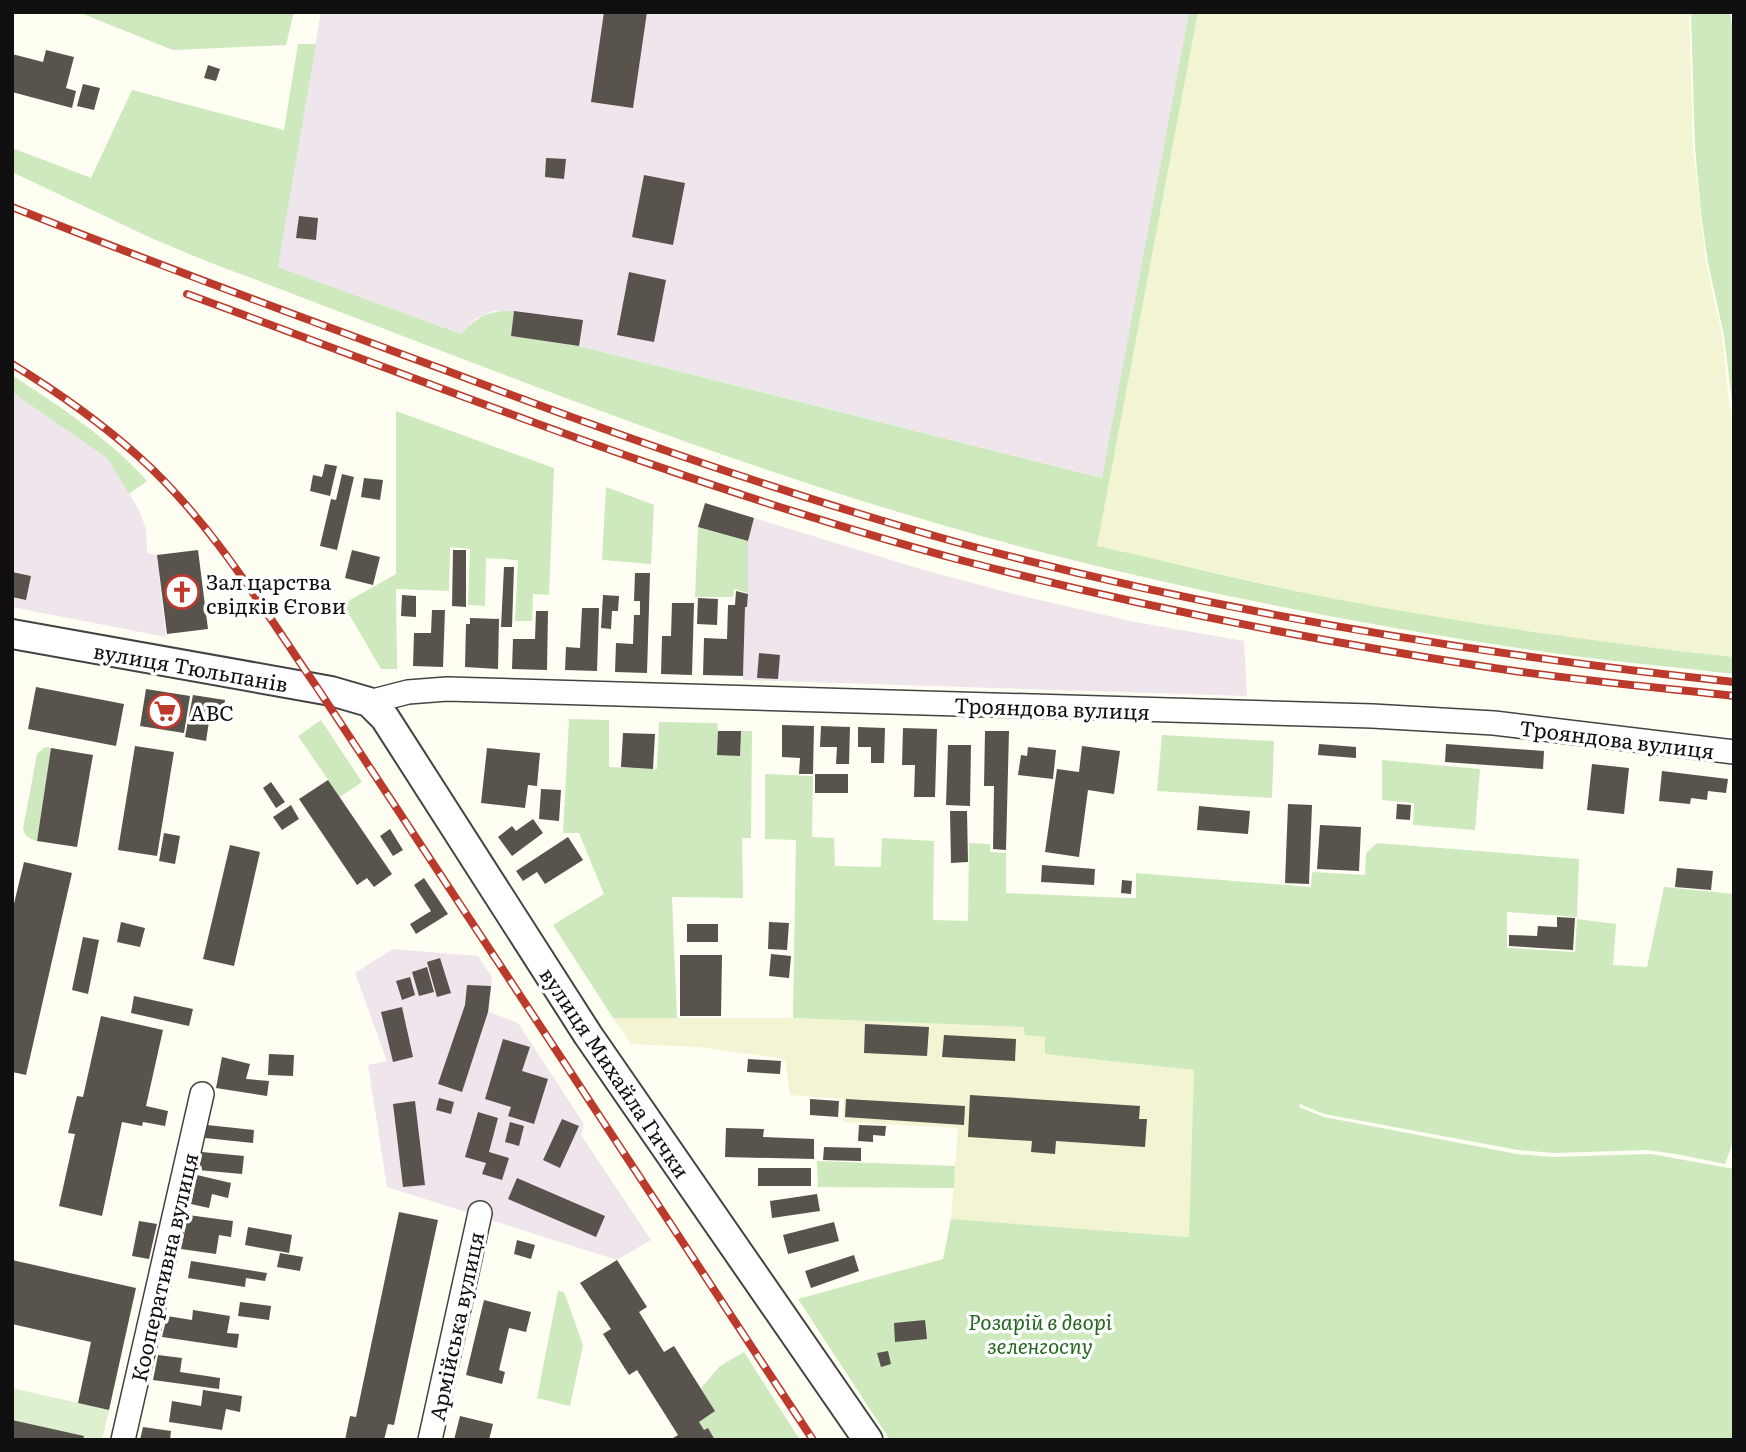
<svg xmlns="http://www.w3.org/2000/svg" width="1746" height="1452" viewBox="0 0 1746 1452" font-family="Literata,serif">
<rect width="100%" height="100%" fill="#fffef3"/>
<!-- industrial -->
<path fill="#eee5ed" d="M321,12h868l-86,466 -523,-132 -69,-10 3,-24 -20,-1 -17,7 -16,16 -183,-67z
M12,392l94,64 33,54 7,19 1,24 10,2 9,82 -154,-30z
M754,518l170,52 86,23 125,29 109,19 3,55 -504,-16 2,-73h2l1,-14v-52z
M393,949l85,7 14,21 -3,35 29,11 66,101 -3,11 70,105 -34,20 -230,-73 -19,-122 19,-4 -32,-88z"/>
<!-- farmland -->
<path fill="#f2f4d3" d="M1198,12h491l4,136 13,115 16,72 7,68 5,22v232l-140,-16 -171,-26 -96,-17 -230,-52z
M613,1018h180l232,9v8l20,2 1,17 148,16 -4,167 -239,-18 7,-91 -115,-6 1,-23 -54,-4 -5,-36 -87,-12 -67,-3z"/>
<!-- green -->
<path fill="#cde9bd" d="M78,12h216l-8,33 -113,5z
M1189,12h9l-101,534c78,17 155,37 233,52 133,25 269,45 404,59v17c-58,-7 -117,-12 -175,-20 -194,-28 -389,-66 -578,-118 -264,-73 -519,-179 -775,-275l-55,-23 -139,-66v-24l79,30 41,-88 152,40 14,-86h18l-38,223 183,67c19,-19 26,-23 53,-23l-3,25 68,10 523,132z
M1691,12h39l4,27v379l-10,-83 -16,-72 -7,-50 -6,-65z
M12,375c48,32 97,63 135,106l-18,13 -22,-36 -95,-66z
M396,411l158,57 -5,127 -16,-1 -1,27h-17l3,-61 -32,-2 -1,48 -17,-1 2,-56 -20,-2 -1,44 -53,-2 1,80h-16l-38,-65 53,-30z
M606,487l48,18 -3,59 -49,-4z
M698,527l50,14v52l-14,-4 -1,8h-38z
M569,719l40,1v47l48,2 2,-47 58,1 1,8h34l-1,107h-9l1,60 -71,-1 5,121h-64l-60,-93 51,-31 -25,-61h-16z
M321,720l41,62 -22,15 -42,-61z
M1162,735l112,6 -2,57 -115,-7z
M45,747l6,1 -14,93c-8,-3 -12,-4 -14,-12l14,-75z
M1382,760l98,9 -5,61 -62,-5 1,-22 -32,-3z
M765,774l48,2 -1,61 22,1 1,28 46,1 1,-29 52,3 -1,79 35,1 1,-78 21,1v8l16,1v40l121,5h9v-25l175,14 1,-15 53,3 1,-22 11,-10 202,16 -2,58 -70,-5v36l68,4 2,-33 39,5 -3,41 34,2 17,-80 70,7v245l-9,25 -49,-10 -29,-4 -92,3 -37,-3 -194,-36 -24,-10 -1,3 25,10 193,37 34,3 100,-3 83,15v271h-844l-92,-141 145,-40 8,-40 238,18 5,-167 -149,-16v-17l-20,-2 -1,-8 -231,-9 3,-178 -31,-1z
M817,1161l138,5 -1,22 -136,-1z
M558,1291l6,1 19,53 -13,61 -33,-8z
M744,1352l56,88h-85l-7,-12 -4,2 -5,-8 16,-11 -14,-23 19,-22z"/>
<!-- pitch -->
<path fill="#dff0ce" d="M12,1388l97,22 -7,30h-90z"/>
<!-- building -->
<path fill="#58534c" d="M604,12h43l-14,96 -42,-6z
M46,50l28,7 -8,31 10,3 -4,17 -60,-16v-38l31,8z
M208,65l12,4 -4,12 -12,-3z
M83,84l17,4 -6,22 -17,-4z
M546,158l20,1 -2,20 -19,-2z
M644,175l41,8 -12,62 -41,-8z
M299,216l19,2 -2,22 -20,-2z
M629,272l37,8 -12,62 -37,-7z
M514,311l69,9 -4,26 -68,-10z
M325,464l12,2 -7,30 -20,-5 3,-16 9,2z
M342,474l12,3 -17,73 -17,-4 11,-47 5,1z
M364,478l19,2 -3,20 -19,-3z
M705,503l49,15 -6,23 -50,-14z
M198,550l10,79 -41,5 -10,-79z
M352,550l28,7 -7,28 -28,-7z
M453,550h13v57l-14,-1z
M504,567h10l-2,60h-11z
M12,572l19,4 -5,24 -14,-3z
M635,573h15l-3,100 -32,-1 1,-29 17,1 1,-29h6v-14h-6z
M736,591l12,3 -1,13h-2l-2,69 -40,-1 1,-37 23,1 1,-34h7z
M402,595l14,1v21l-15,-1z
M603,595l16,1 -1,15h-6l-1,18 -10,-1z
M698,598l20,1 -1,26 -20,-1z
M672,603h22l-2,72 -31,-1 1,-38h9z
M582,608h17l-2,63 -32,-1 1,-23 14,1z
M432,610h13l-2,57 -30,-1 1,-33h17z
M536,611h12l-1,59 -35,-1 1,-30h22z
M470,618l29,1 -1,50 -33,-2 1,-43h4z
M759,653l21,2 -2,24 -21,-1z
M36,687l88,17 -8,42 -88,-17z
M146,689l44,7 -6,37 -44,-7z
M193,695l32,5 -3,17 -12,-2 -4,26 -21,-4z
M782,725l32,1 -1,48h-14l1,-16 -18,-1z
M821,726l29,1 -1,37h-13l1,-17h-17z
M858,727l27,1 -1,35h-13v-16h-13z
M903,728l34,1 -2,68h-21l1,-32h-13z
M718,731h23l-1,25 -23,-1z
M985,731h24l-3,119 -13,-1 1,-63h-10z
M623,733l32,1 -2,35 -32,-2z
M1319,744l37,3v11l-38,-3z
M1446,744l98,7 -1,18 -98,-7z
M948,745h23l-1,61 -24,-1z
M135,746l39,6 -17,104 -39,-6z
M1082,746l38,5 -6,43 -26,-4 -9,67 -34,-5 12,-83 22,3z
M1028,747l28,3 -3,29 -35,-4 3,-20 6,1z
M51,748l42,7 -16,92 -40,-6z
M487,748l53,5 -3,33 -9,-1 -3,23 -44,-5z
M1592,764l37,4 -5,46 -37,-4z
M1662,771l66,8 -2,14 -18,-2 -1,9 -16,-2 -1,6 -31,-3z
M815,774h33v19h-33z
M328,780l64,94 -18,13 -7,-9 -10,7 -58,-86z
M271,782l14,20 -9,6 -13,-20z
M541,789l20,1 -2,31 -20,-2z
M1288,804l24,1 -3,79 -24,-1z
M1397,804l14,1 -1,15 -14,-1z
M291,805l8,14 -17,11 -9,-13z
M1199,806l51,5 -2,23 -51,-4z
M950,811h17l1,51 -17,1z
M533,819l10,14 -31,23 -14,-19 14,-11 4,5z
M1320,825l41,2 -2,44 -42,-2z
M390,829l13,21 -10,6 -13,-20z
M164,833l16,3 -5,28 -16,-3z
M568,837l15,23 -38,24 -8,-12 -14,9 -7,-10z
M230,845l30,7 -26,114 -31,-7z
M24,862l48,11 -46,202 -14,-3v-160z
M1042,865l53,4 -1,16 -53,-3z
M1677,868l36,3 -2,19 -36,-3z
M424,878l24,36 -32,20 -6,-10 21,-13 -17,-26z
M1122,880l10,1 -1,13 -10,-1z
M1557,917l18,1 -2,32 -64,-4v-11l28,1 1,-10 19,1z
M121,922l24,6 -5,19 -23,-5z
M769,922l20,1 -2,27 -19,-1z
M687,924h31v18h-31z
M83,937l16,3 -11,54 -16,-4z
M771,954l20,2 -2,22 -20,-2z
M680,955h42l-1,61h-41z
M440,958l11,35 -14,4 -10,-35z
M427,967l7,25 -15,4 -7,-24z
M410,977l5,18 -13,5 -6,-19z
M467,985l24,1 -3,26 -26,80 -24,-8 27,-79z
M134,996l59,13 -4,17 -58,-13z
M402,1007l11,50 -20,5 -12,-50z
M101,1016l62,14 -17,76 22,5 -3,15 -22,-4 -1,4 -20,-4 -20,94 -43,-10 16,-72 -7,-1 9,-37 6,1z
M865,1024l64,3 -2,29 -63,-3z
M944,1035l72,4 -1,22 -73,-4z
M503,1039l27,8 -8,24 26,8 -14,45 -26,-8 3,-9 -26,-8z
M269,1054l25,1 -1,21 -25,-1z
M222,1057l28,7 -4,15 23,2 -2,15 -51,-8z
M748,1059l33,2 -1,13 -33,-2z
M970,1095l170,11 -1,13h8l-2,28 -89,-6 -1,13 -24,-2 1,-11 -64,-4z
M439,1098l15,4 -3,12 -15,-4z
M810,1099l29,2 -1,16 -28,-2z
M846,1099l119,7 -1,19 -119,-8z
M415,1101l10,84 -22,2 -10,-83z
M478,1112l20,6 -9,34 20,6 -7,22 -20,-6 4,-11 -21,-6z
M562,1119l17,7 -19,42 -17,-8z
M510,1122l14,4 -5,20 -14,-4z
M207,1125l47,5 -1,13 -48,-5z
M859,1125l27,1 -1,10 -12,-1v7l-15,-1z
M726,1128l38,1 -1,8 51,2v20l-89,-2z
M824,1147l37,1v13l-38,-1z
M202,1152l42,4 -2,18 -44,-4z
M758,1168h53v18h-53z
M197,1175l34,8 -3,15 -16,-4 -3,14 -18,-4z
M517,1178l88,38 -9,21 -88,-38z
M817,1194l3,17 -48,7 -2,-17z
M399,1212l39,8 -44,205 -6,-1 -4,16h-39l5,-24 6,1z
M188,1215l45,6 -2,16 -12,-2 -3,19 -35,-5z
M139,1221l18,3 -8,35 -17,-3z
M834,1222l5,19 -51,13 -5,-19z
M248,1227l44,8 -3,18 -44,-8z
M517,1240l18,5 -4,14 -17,-5z
M280,1253l23,4 -3,14 -23,-4z
M854,1255l5,16 -48,17 -6,-17z
M12,1260l124,28 -27,122 -31,-7 13,-61 -79,-18z
M617,1260l30,47 -8,5 25,40 10,-6 41,65 -16,11 5,8 4,-2 7,12h-45l8,-5 -41,-65 -8,5 -26,-41 8,-5 -31,-46z
M191,1261l76,12 -2,8 -19,-3 -1,9 -57,-9z
M484,1300l47,12 -5,20 -17,-4 -10,42 6,2 -3,12 -36,-9z
M240,1302l31,4 -2,14 -31,-4z
M193,1310l37,6 -3,17 12,1 -2,14 -75,-11 5,-21 25,4z
M925,1320l2,19 -32,3 -1,-19z
M888,1351l3,13 -10,3 -4,-14z
M158,1355l24,3 -2,14 40,6 -1,11 -66,-9z
M203,1390l39,6 -2,16 -14,-3 -4,21 -53,-8 3,-21 29,5z
M460,1416l33,8 -4,16h-35z
M12,1420l72,16 -1,4h-71z
M143,1427l28,4 -1,9h-30z"/>
<g fill="none" stroke-linecap="round" stroke-linejoin="round">
<!-- minor casing -->
<g stroke="#434343" stroke-width="26">
<path id="minor" d="M369,702l39,-10 39,-3 925,27 122,7 240,29
M123,1440l79,-346
M430,1440l50,-227"/>
</g>
<!-- tertiary casing -->
<g stroke="#434343" stroke-width="32">
<path id="tertiary" d="M12,634l319,57 38,11 16,16 203,317 280,405"/>
</g>
<!-- minor -->
<use href="#minor" stroke="#fff" stroke-width="23"/>
<!-- tertiary -->
<use href="#tertiary" stroke="#fff" stroke-width="28"/>
<!-- rail casing -->
<g stroke="#bc3a2b" stroke-width="8">
<path id="rail" d="M12,207c143,57 286,109 430,162 172,65 344,126 521,175 252,68 511,110 771,138
M187,294c257,94 512,197 777,267 174,45 352,80 530,107 79,12 160,19 240,28
M12,364c44,27 88,58 126,92 73,65 125,153 180,233l495,751"/>
</g>
<!-- rail -->
<use href="#rail" stroke="#fff" stroke-width="5" stroke-dasharray="16" stroke-linecap="butt"/>
</g>
<!-- icons -->
<defs>
<g id="church-ring" transform="scale(1.75)"><circle r="9.5" fill="#fff" stroke="#bc3a2b" stroke-width="1.5"/><path d="M-1.2-6h2.4v3.5h3.3v2.4h-3.3V6h-2.4V-.1h-3.3v-2.4h3.3Z" fill="#bc3a2b"/></g>
<g id="supermarket-ring" transform="scale(1.75)"><circle r="9.5" fill="#fff" stroke="#bc3a2b" stroke-width="1.5"/><path d="M-6-5.5h2.5l.6 2H6L4.5 2H-2.5L-4.4-4H-6ZM-1.5 3.2a1.3 1.3 0 1 0 .1 0ZM3 3.2a1.3 1.3 0 1 0 .1 0Z" fill="#bc3a2b"/></g>
</defs>
<g fill-rule="evenodd">
<use href="#church-ring" x="182" y="592"/>
<use href="#supermarket-ring" x="165" y="711"/>
</g>
<g text-anchor="middle" dominant-baseline="central" stroke-width="7" stroke-linejoin="round" paint-order="stroke">
<!-- poi labels -->
<g font-size="21" fill="#101010" stroke="#fff" text-anchor="start">
<text x="206" y="580">Зал царства<tspan x="206" dy="24">свідків Єгови</tspan></text>
<text x="190" y="711">ABC</text>
</g>
<!-- street labels -->
<g font-size="21" fill="#101010" stroke="#fff">
<text transform="translate(191 666) rotate(10)">вулиця Тюльпанів</text>
<text transform="translate(1052 707) rotate(2)">Трояндова вулиця</text>
<text transform="translate(1617 738) rotate(7)">Трояндова вулиця</text>
<text transform="translate(616 1072) rotate(56)">вулиця Михайла Гички</text>
<text transform="translate(163 1267) rotate(-77)">Кооперативна вулиця</text>
<text transform="translate(455 1326) rotate(-78)">Армійська вулиця</text>
</g>
<!-- park labels -->
<g font-size="21" font-style="italic" fill="#256621" stroke="#fff">
<text x="1040" y="1320">Розарій в дворі<tspan x="1040" dy="24">зеленгоспу</tspan></text>
</g>
</g>
<!-- border -->
<rect width="1746" height="1452" fill="none" stroke="#101010" stroke-width="28"/>
</svg>
